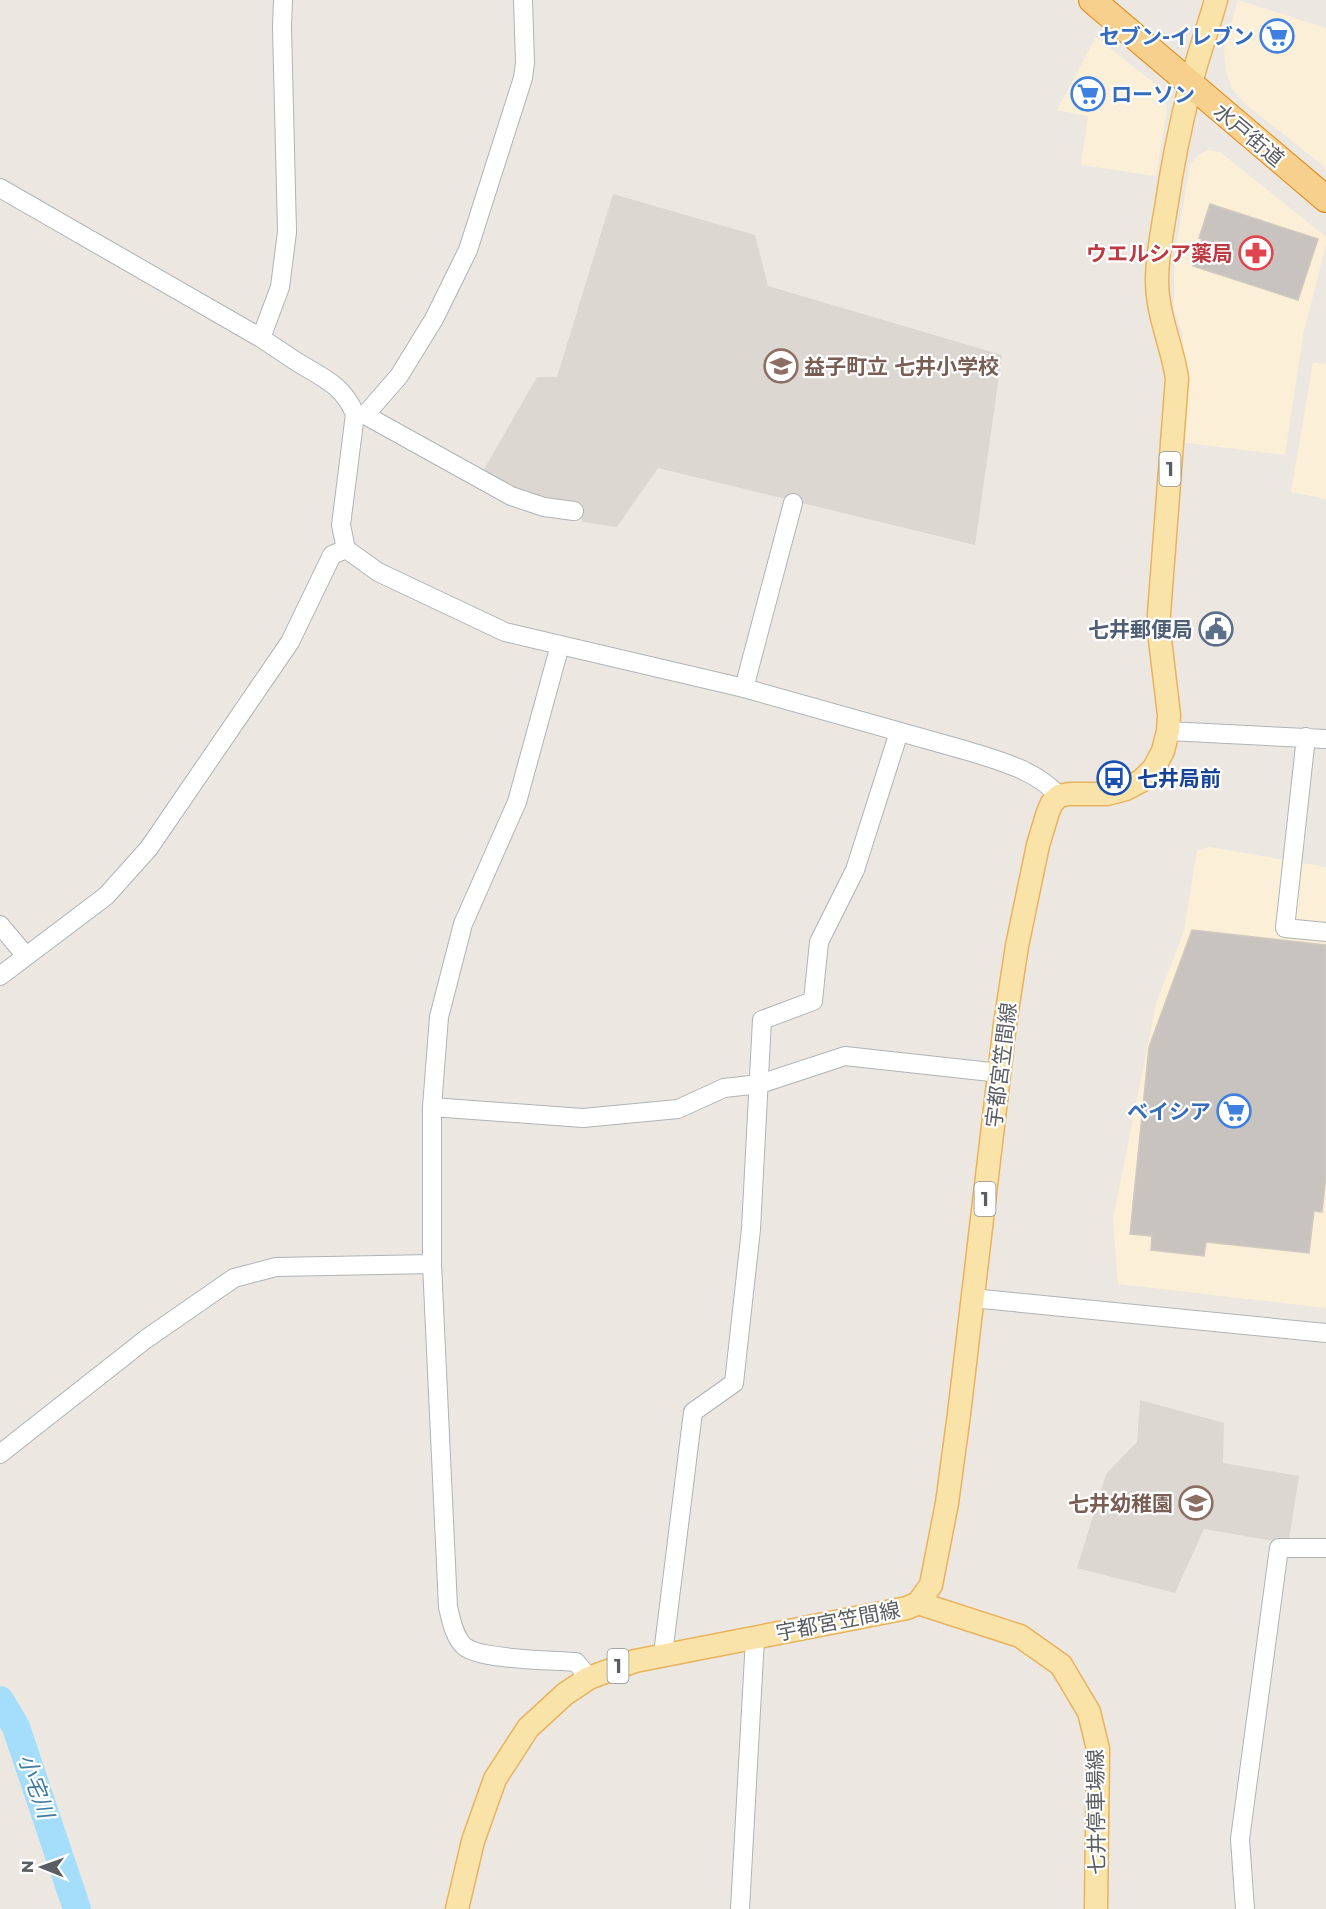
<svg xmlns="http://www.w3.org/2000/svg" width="1326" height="1909" viewBox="0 0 1326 1909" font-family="Montserrat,'Noto Sans JP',sans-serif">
<rect width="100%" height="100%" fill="#ece8e1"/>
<!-- commercial -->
<path fill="#fcefd7" d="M1238,0l88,28v140l-82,-65 -12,-15 -6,-16 -2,-22z
M1096,37l68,54 3,18 -11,67 -75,-11 7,-49 -31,-6z
M1208,150l12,2 106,85v8l-23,90 -18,120 -106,-13 4,-108 -9,-23v-52l16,-94 7,-9z
M1313,362l13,2v135l-35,-7z
M1209,847l117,20v441l-208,-24 -5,-65 43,-215 28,-73 13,-80z"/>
<!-- education -->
<path fill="#dcd7d0" d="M613,194l142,41 13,51 234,69 -27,190 -317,-77 -41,59 -34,-5 -13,-20 -27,-2 -30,-12 -30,-17 54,-94h20z
M1140,1400l84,23 -1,40 76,13 -10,64 -16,1 -69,-12 -29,64 -98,-25 29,-94 31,-32z"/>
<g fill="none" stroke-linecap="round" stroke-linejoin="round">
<!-- river -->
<path stroke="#a4defa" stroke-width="28" d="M0,1700l16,27 61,182"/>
</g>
<!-- building -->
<path fill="#c8c3bf" stroke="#d0c9c0" stroke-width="1.5" d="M1210,204l108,35 -20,61 -105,-34 9,-27 -3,-1z
M1192,930l134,15v231l-4,36 -8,-1 -5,42 -103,-11 -2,14 -53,-6 1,-14 -22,-2 19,-187z"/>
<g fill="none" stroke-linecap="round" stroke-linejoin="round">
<!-- minor casing -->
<g stroke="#afb3b6" stroke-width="20">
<path id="minor" d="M0,188l261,150c12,8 24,16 36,24 26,16 45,22 58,52l-14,111 5,24 32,23 127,60 239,56 224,63c32,10 68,19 91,45
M261,338l19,-51 7,-55 -5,-205 1,-27
M356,414l9,1 146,81 33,11 30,4
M365,415l34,-39 35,-57 34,-69 55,-172 2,-15 -2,-63
M560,645l-43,157 -54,122 -24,93 -7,90v157l16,343c3,12 6,30 16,39 15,14 89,14 112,16l13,16
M744,688l49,-185
M1168,731l158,8
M1306,737l-21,191 41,4
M0,925l26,31
M0,976l106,-80 43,-48 141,-206 42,-87 14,-6
M432,1107l151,11 95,-9 46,-21 36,-4 85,-28 155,17
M972,1298l354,35
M0,1454l146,-115 88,-61 42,-11 156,-3
M663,1654l30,-242 41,-29 17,-154 11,-209 51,-19 6,-59 36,-72 44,-138
M740,1909l15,-271
M1245,1909l-5,-70 39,-291h47"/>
</g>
<!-- major casing -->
<g stroke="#e9b25e" stroke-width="25">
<path id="major" d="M918,1603l102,33 41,29 28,47 9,37 -2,160
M457,1909l16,-68 22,-62 33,-51 37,-34 24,-16 46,-17 272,-53 11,-5 13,-18 16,-82 12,-89 46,-390 12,-78 21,-101 10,-33 4,-9 7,-7 10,-2h38l19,-5 15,-8 13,-13 9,-17 5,-20 1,-16 -10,-84v-17l18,-236c-5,-33 -20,-63 -20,-98 0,-24 5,-48 9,-72 6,-41 14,-81 24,-121 7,-29 18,-58 26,-87"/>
</g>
<!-- highway casing -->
<g stroke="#e1860c" stroke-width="28">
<path id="highway" d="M1092,0l234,199"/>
</g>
<!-- minor -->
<use href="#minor" stroke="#fff" stroke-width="18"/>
<!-- major -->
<use href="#major" stroke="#fae3a8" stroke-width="22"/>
<!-- highway -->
<use href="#highway" stroke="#f7d08e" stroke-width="26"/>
</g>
<!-- icons -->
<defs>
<g id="supermarket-ring" transform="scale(1.725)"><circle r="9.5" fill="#fff" stroke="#3f7fe0" stroke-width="1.5"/><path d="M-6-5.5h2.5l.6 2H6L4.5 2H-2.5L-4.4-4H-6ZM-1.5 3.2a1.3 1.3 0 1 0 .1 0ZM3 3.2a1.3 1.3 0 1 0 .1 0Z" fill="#3f7fe0"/></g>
<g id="pharmacy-ring" transform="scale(1.725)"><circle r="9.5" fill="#fff" stroke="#e0444e" stroke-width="1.5"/><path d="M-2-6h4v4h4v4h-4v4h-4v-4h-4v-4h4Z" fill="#e0444e"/></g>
<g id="school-ring" transform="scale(1.725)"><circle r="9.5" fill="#fff" stroke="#8d6e63" stroke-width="1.5"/><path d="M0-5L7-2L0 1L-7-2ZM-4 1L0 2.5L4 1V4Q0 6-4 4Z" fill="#8d6e63"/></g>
<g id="civic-ring" transform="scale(1.725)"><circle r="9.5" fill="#fff" stroke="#5c6f8a" stroke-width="1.5"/><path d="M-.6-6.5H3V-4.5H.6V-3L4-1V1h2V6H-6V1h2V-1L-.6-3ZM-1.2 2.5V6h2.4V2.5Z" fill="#5c6f8a"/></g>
<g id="bus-ring" transform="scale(1.725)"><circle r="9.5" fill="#fff" stroke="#1a4fb4" stroke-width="1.5"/><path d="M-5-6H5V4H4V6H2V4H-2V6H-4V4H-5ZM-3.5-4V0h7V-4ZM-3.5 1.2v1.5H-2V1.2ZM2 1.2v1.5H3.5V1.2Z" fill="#1a4fb4"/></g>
</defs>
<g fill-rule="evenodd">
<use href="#supermarket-ring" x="1277" y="36"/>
<use href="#supermarket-ring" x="1088" y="94"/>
<use href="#pharmacy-ring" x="1256" y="253"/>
<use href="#school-ring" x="781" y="366"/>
<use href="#civic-ring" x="1216" y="629"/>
<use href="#bus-ring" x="1114" y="778"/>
<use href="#supermarket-ring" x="1234" y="1111"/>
<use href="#school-ring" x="1196" y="1503"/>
</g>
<g text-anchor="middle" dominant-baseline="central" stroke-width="4.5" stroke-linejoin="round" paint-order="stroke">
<!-- shield labels -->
<g fill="#fff" stroke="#8c8e91" stroke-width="1.5">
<rect x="1159.5" y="452" width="21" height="34" rx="4.5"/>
<rect x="974.5" y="1182" width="21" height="34" rx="4.5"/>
<rect x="607.5" y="1649" width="21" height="34" rx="4.5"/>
</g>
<g font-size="20" font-weight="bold" fill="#5a5e62">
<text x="1170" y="469">1</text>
<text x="985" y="1199">1</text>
<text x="618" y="1666">1</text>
</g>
<!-- shop labels -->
<g font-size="21" font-weight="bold" fill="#366cbe" stroke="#fff" text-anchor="end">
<text x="1254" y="36">セブン-イレブン</text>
<text x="1111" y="94" text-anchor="start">ローソン</text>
<text x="1211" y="1111">ベイシア</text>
</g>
<!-- street labels -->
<g font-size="21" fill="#5a5e62" stroke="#fff">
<text transform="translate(1249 135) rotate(40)">水戸街道</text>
<text transform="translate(1001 1065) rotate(-83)">宇都宮笠間線</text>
<text transform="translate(838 1621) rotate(-11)">宇都宮笠間線</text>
<text transform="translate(1096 1812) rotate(-91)">七井停車場線</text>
</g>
<!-- health labels -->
<g font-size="21" font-weight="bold" fill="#be3a42" stroke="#fff" text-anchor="end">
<text x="1233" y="253">ウエルシア薬局</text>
</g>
<!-- education labels -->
<g font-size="21" font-weight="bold" fill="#785e54" stroke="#fff" text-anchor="start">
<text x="804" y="366">益子町立 七井小学校</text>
<text x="1173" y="1503" text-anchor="end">七井幼稚園</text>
</g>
<!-- service labels -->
<g font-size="21" font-weight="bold" fill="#4e5e75" stroke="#fff" text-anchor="end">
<text x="1193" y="629">七井郵便局</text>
</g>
<!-- transit labels -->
<g font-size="21" font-weight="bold" fill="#164399" stroke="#fff" text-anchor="start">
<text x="1137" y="778">七井局前</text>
</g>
<!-- water labels -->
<g font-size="22" font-style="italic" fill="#407ba2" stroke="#fff">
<text transform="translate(36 1786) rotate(71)">小宅川</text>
</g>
</g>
<!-- north arrow -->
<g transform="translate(42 1867) rotate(271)" stroke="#ffffff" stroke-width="4.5" paint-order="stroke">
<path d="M0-4.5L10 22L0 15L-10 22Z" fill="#5a5e62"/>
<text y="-9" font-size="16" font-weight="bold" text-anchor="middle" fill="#5a5e62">N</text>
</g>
</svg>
